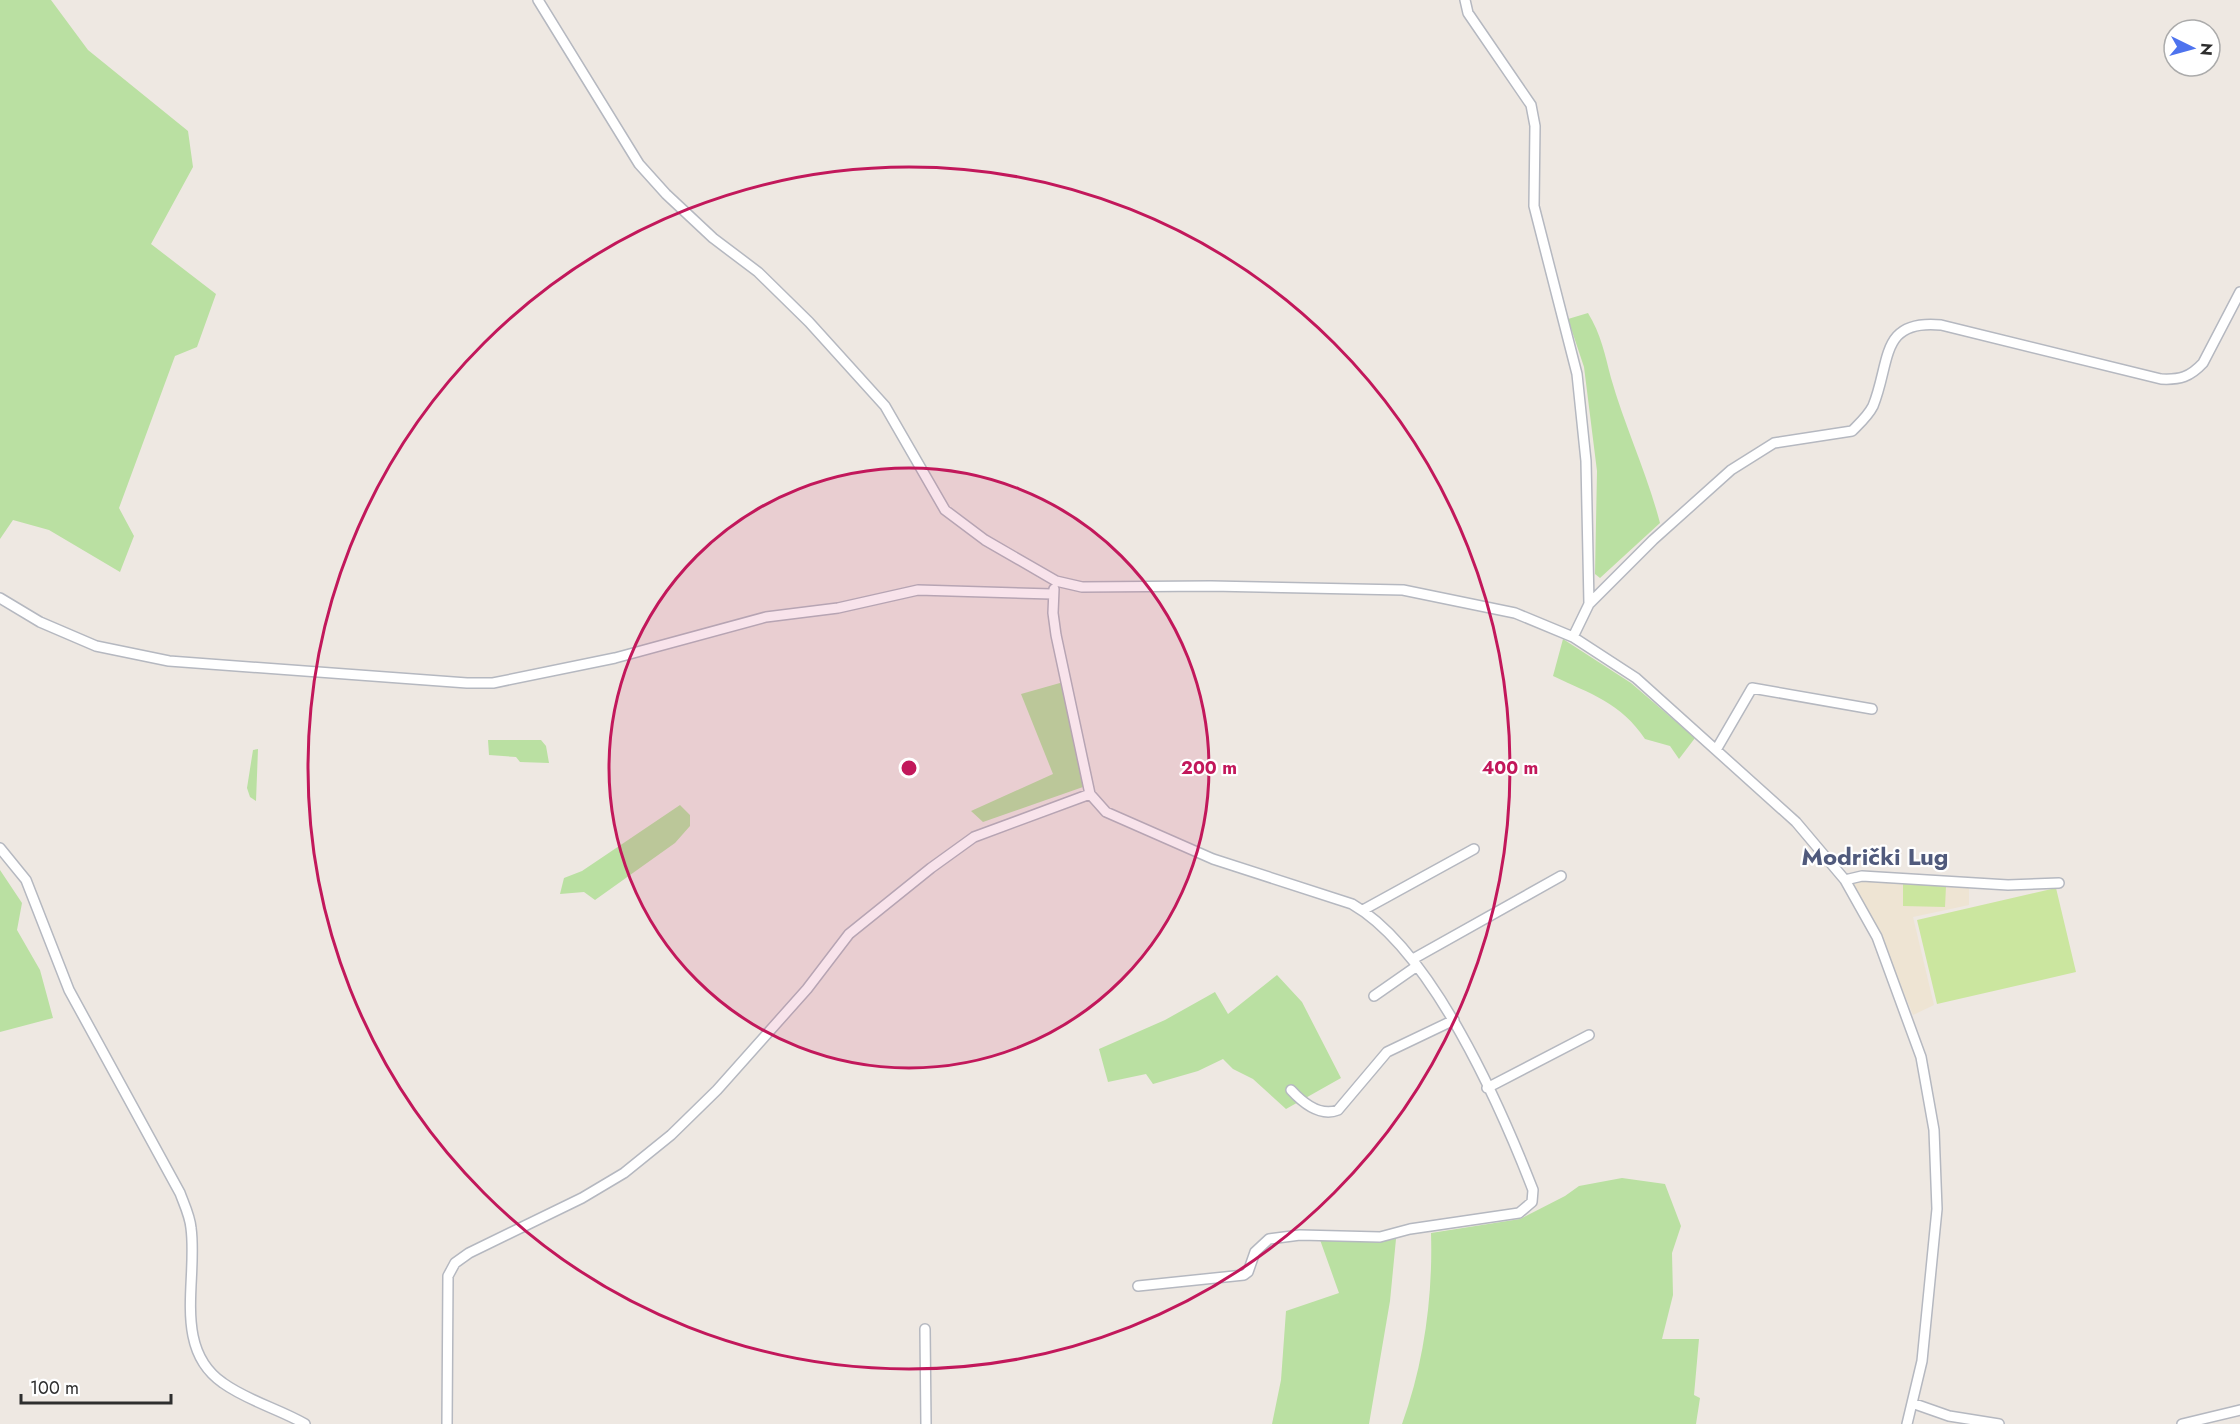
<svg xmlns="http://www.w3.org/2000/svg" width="2240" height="1424" viewBox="0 0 2240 1424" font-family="Jost,sans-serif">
<rect width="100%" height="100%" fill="#eee8e2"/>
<!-- education -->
<path fill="#eee4d3" d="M1863,880l106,5v20l-56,12 21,88 -21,10 -35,-84 -26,-48z"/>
<!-- green -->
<path fill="#bae0a2" d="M0,0h51l37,50 100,81 5,36 -42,77 65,50 -19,53 -22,9 -56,152 15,28 -14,36 -71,-42 -36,-10 -13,19z
M1588,313c13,21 17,42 23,65 14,49 36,95 49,145l-60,55 -5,-4 2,-103 -13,-104 -16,-48z
M1563,639l68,44 64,55 -16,21 -9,-13 -25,-7c-24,-36 -54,-45 -92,-63z
M1067,681l16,106 -100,35 -12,-11 82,-37 -32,-80z
M488,740h53l5,6 3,17 -29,-1 -4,-5 -27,-2z
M258,749l-2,52 -6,-4 -3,-9 6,-38z
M680,805l10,10v11l-15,17 -80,57 -11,-8 -24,2 4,-16 18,-7z
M0,870l22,33 -5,27 23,40 13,48 -53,14z
M1277,975l25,27 39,76 -55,31 -33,-30 -20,-10 -10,-10 -25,12 -45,13 -7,-10 -38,8 -9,-33 66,-29 50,-28 13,22z
M1622,1178l43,6 16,42 -9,27 1,42 -11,44h37l-5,56 6,3 -4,26h-294c22,-60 31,-128 29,-191l89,-14 45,-23 14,-10z
M1319,1237l39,5 38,-3 -6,62 -21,123h-97l9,-44 5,-69 53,-18z"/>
<!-- pitch -->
<path fill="#cbe69f" d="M1903,884l43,2 -1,21 -42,-1z
M2056,888l20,84 -139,32 -20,-84z"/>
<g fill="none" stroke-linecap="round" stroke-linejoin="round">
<!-- minor casing -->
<g stroke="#b5b8c0" stroke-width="12">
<path id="minor" d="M538,0l101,164 27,30 47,44 45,34 51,50 76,84 60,104 40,30 71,41 26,6 129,-1 192,4 112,23 58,24 63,41 160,144 49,58 32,57 44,120 13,73 3,79 -15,152 -15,63
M1465,0l3,13 63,92 4,21 -1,80 43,168 9,87 3,143
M1054,589l-1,24 3,22 34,159
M0,598l40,24 56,24 73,15 298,22h26l122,-25 151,-41 72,-9 80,-18 134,4
M1573,637l16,-33 64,-64 78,-70 43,-27 78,-12c8,-8 16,-15 21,-25 18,-44 6,-87 68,-81l220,54c19,1 29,-2 42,-16l37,-71
M1716,750l36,-62 120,21
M0,848l26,32 43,110 111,203c4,11 10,23 11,35 7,51 -19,120 32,155 25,18 56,26 82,41
M1845,880l17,-4 146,9 51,-2
M1363,910l111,-61
M1413,959l148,-83
M1374,996l43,-30
M1487,1088l102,-53
M1291,1090c11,12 29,27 47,20l49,-58 67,-32
M925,1329l1,95
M1912,1403l37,13 50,8
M447,1424l1,-148 7,-13 14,-10 113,-55 42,-25 47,-38 46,-45 90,-101 42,-55 82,-66 43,-31 116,-43 16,18 107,47 139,45c80,46 148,201 181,286l-1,12 -13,11 -109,16 -30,8 -80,-2 -31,4 -14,13 -7,20 -4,3 -106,11
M2182,1424l58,-14"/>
</g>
<!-- minor -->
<use href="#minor" stroke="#fff" stroke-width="9"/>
</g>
<!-- distance rings -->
<circle cx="909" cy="768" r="300" fill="#c2185b" fill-opacity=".12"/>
<g fill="none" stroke="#c2185b" stroke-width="3">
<circle cx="909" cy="768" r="300"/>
<circle cx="909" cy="768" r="601"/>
</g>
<g text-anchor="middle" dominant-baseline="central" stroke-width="4.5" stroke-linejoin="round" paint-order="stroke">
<!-- quarter labels -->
<g font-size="24" font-weight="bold" fill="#505a7c" stroke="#fff">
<text x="1875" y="856">Modrički Lug</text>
</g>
</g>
<circle cx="909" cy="768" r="9" fill="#c2185b" stroke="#fff" stroke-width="3"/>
<g font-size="18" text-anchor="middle" font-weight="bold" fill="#c2185b" stroke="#fff" stroke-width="4.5" stroke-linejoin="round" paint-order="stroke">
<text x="1209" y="774">200 m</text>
<text x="1510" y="774">400 m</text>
</g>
<!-- north arrow -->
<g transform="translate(2192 48) rotate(95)"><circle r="28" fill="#ffffff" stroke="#ababab" stroke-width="1.5"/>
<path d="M0-4.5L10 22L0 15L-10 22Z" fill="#4e73ee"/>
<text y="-9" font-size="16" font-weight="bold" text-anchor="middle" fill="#2e2e2e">N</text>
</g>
<!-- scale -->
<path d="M21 1394v9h150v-9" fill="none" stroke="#2e2e2e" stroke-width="3"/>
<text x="30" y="1394" font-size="18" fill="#2e2e2e" stroke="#ffffff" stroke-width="4.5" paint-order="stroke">100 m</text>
</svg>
